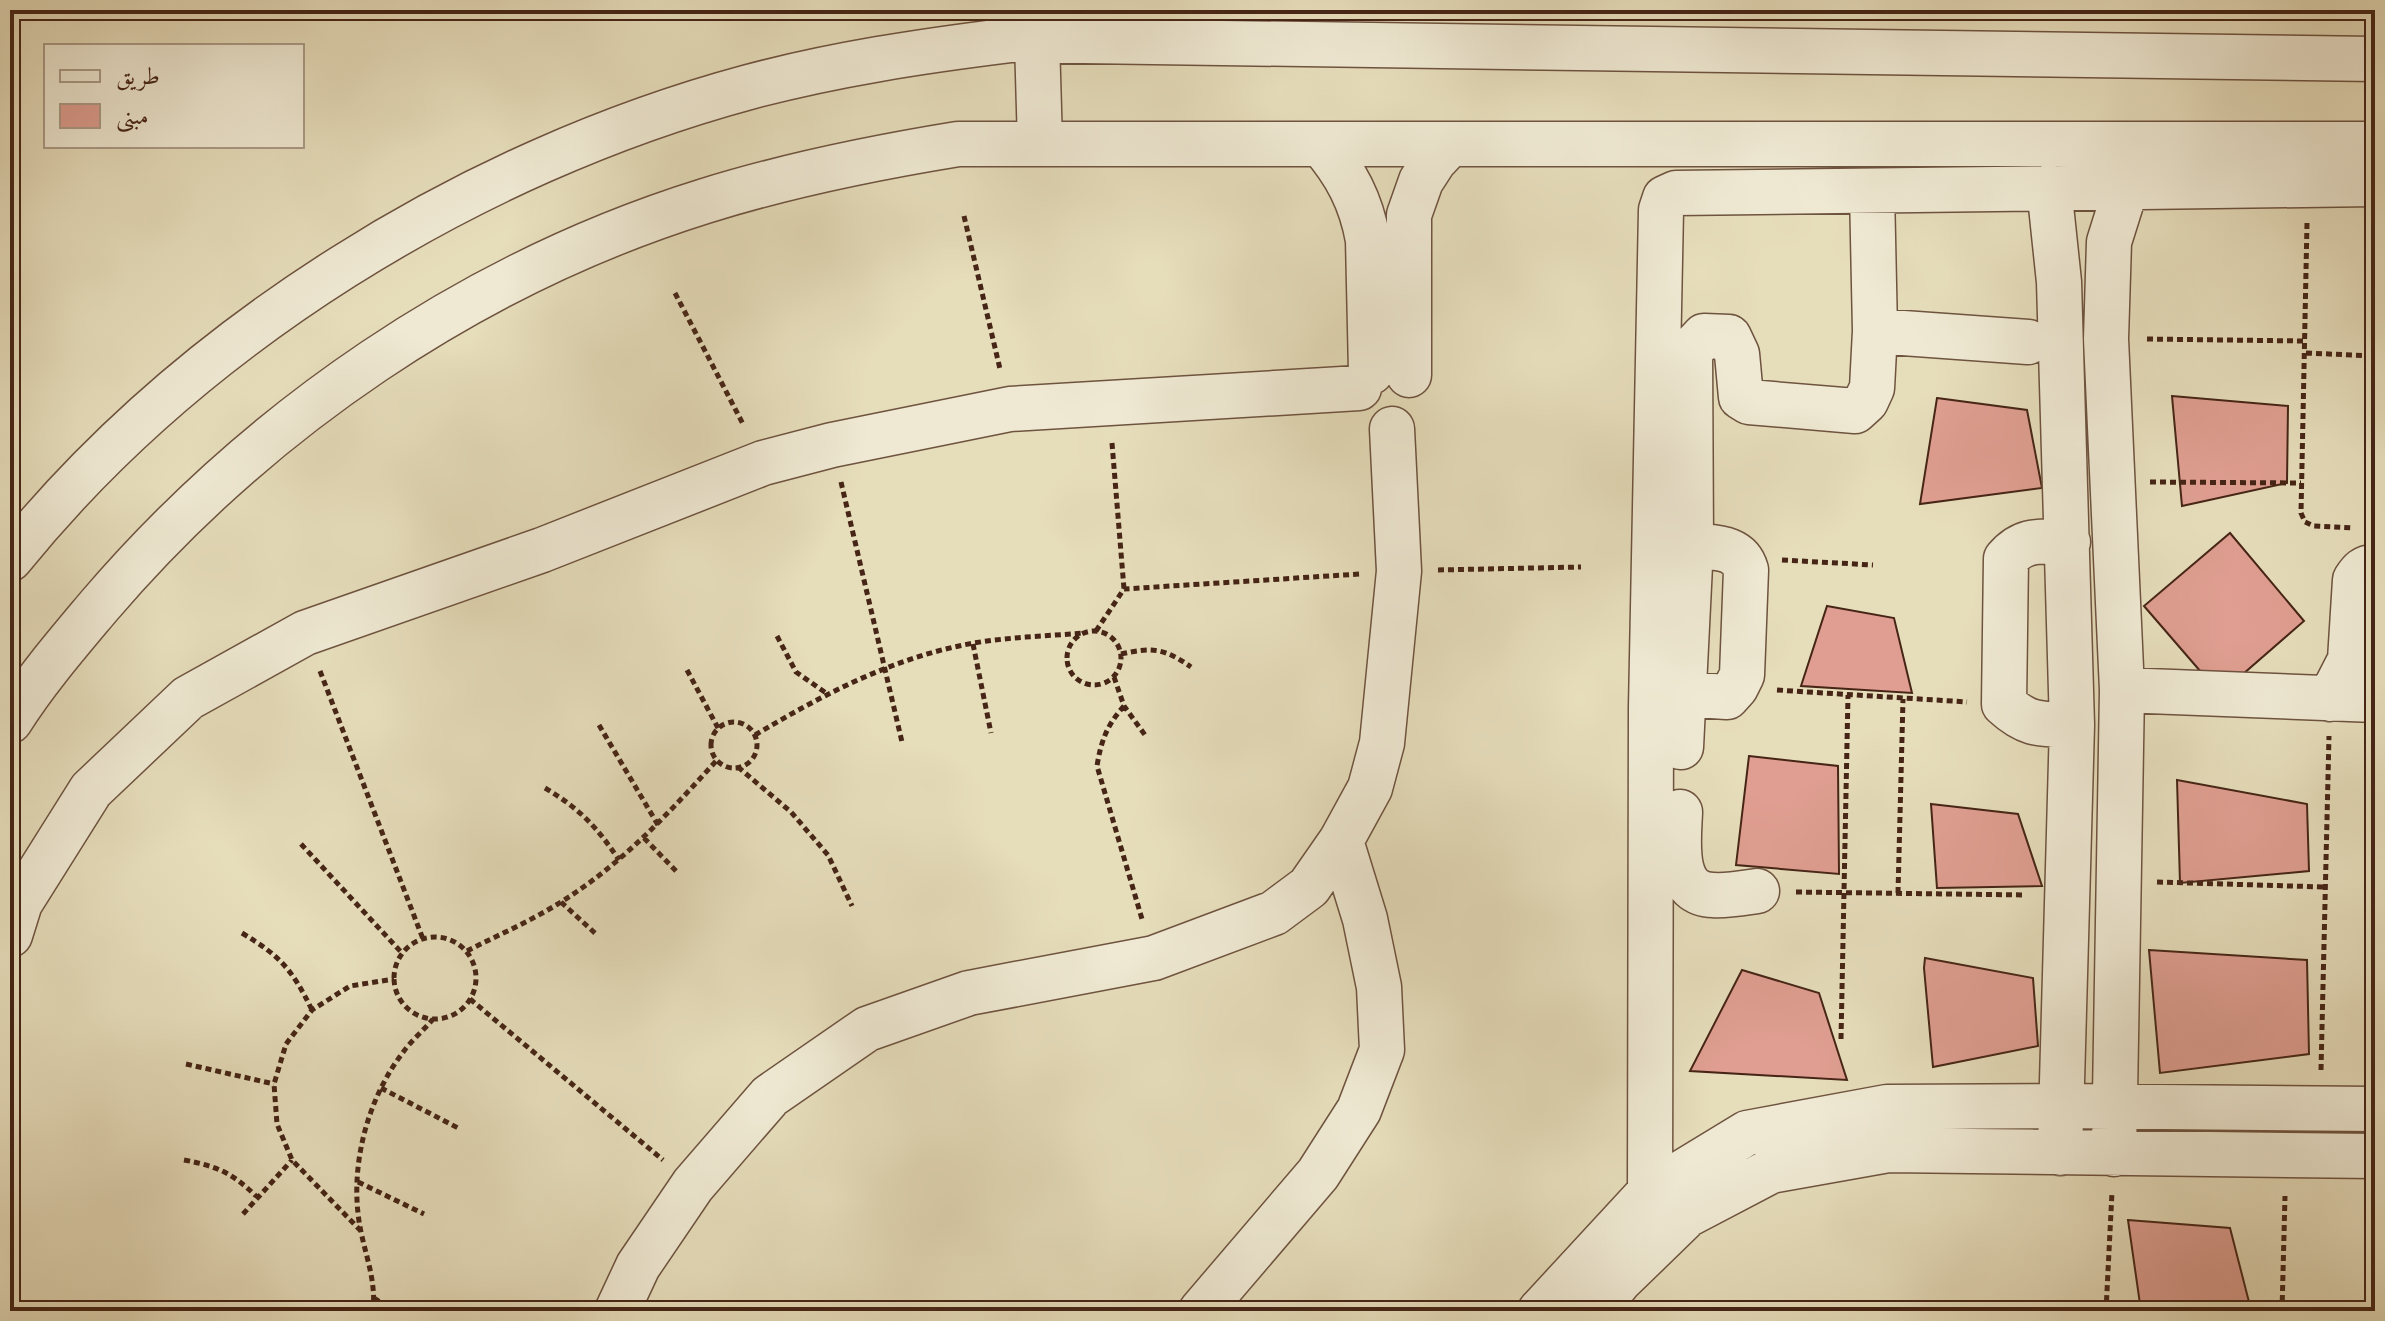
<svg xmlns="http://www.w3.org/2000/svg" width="2385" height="1321" viewBox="0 0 2385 1321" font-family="Alegreya,Amiri,serif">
<rect width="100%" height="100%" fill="#e6ddbb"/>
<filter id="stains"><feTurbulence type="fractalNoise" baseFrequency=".0025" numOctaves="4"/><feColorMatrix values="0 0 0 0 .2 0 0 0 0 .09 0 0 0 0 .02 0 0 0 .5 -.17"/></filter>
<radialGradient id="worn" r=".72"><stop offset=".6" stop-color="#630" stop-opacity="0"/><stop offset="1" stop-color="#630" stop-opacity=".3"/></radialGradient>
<!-- building -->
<path fill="#df9e91" stroke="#462516" stroke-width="2" d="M2172,396l116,10 -1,77 -105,23z
M1937,398l90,12 15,78 -122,16z
M2230,533l74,88 -84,73 -76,-88z
M1827,606l67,12 18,75 -111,-7z
M1749,756l89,10 1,108 -103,-9z
M2177,780l130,24 2,67 -129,12z
M1931,804l87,10 24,72 -105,2z
M2149,950l158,10 2,94 -149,19z
M1925,958l108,20 5,68 -105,21 -9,-99z
M1742,970l77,23 28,87 -157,-9z
M2128,1220l102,8 19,74 -57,9h-51z"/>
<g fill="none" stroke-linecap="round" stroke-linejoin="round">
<!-- minor casing -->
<g stroke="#6e533f" stroke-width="47">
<path id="minor" d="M1037,41l3,103
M1321,144c25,29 40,57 47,96l3,132
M2049,187l10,95 13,443 -12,428
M1875,331l153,11
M1409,375v-160l12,-34 13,-20 16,-17
M2068,542c-26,0 -44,-5 -62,17l-2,145c24,22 36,20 68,21
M10,559c182,-225 461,-397 739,-472 86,-23 173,-36 262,-47l1364,19
M2122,690l253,10
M1682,694l45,3 9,-10 6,-12 4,-105c-7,-25 -33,-22 -55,-25
M2330,699l20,-39 5,-80c5,-8 10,-14 20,-13
M10,721c26,-41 58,-78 89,-115 159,-186 372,-332 606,-405 83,-26 167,-43 253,-57h1417
M1681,747l10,-202 -1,-194 14,-15 25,1 8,17 4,43 8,5 106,9 11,-10 6,-13 3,-57 -3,-140
M1680,812c-1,28 -9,82 33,83 14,1 30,-2 44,-4
M10,935l10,-32 71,-113 97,-92 117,-65 237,-83 221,-87 69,-18 178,-36 349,-21
M2114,1154l8,-464 -16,-351 3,-97 17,-54
M1650,1192l1,-485 10,-497 4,-12 11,-5 699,-9
M617,1311l21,-45 55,-81 77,-89 97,-67 102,-36 185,-35 120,-45 35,-26 32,-46 29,-53 12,-45 17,-172 -7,-142
M1201,1311l117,-137 41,-64 23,-60 -3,-63 -14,-68 -24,-78
M1540,1311l110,-119 97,-59 140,-26 174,-1 314,3
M1595,1311l24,-30 68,-66 84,-44 117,-21 487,6"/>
</g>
<!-- path -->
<path stroke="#462516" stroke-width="5" stroke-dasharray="6 4" stroke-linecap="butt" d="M964,216l36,153
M2307,223l-6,290 4,9 9,4 40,2
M675,293l69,133
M2147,339l159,2
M2306,353l69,3
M1112,443l12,146
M841,482l61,260
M2150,482l151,1
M1782,560l91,5
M1438,570l143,-3
M1096,631l28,-42 236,-15
M1067 658a27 27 0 1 1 54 0a27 27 0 1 1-54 0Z
M777,636l19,36 30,21
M973,644l18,89
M1121,654c31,-7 43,-6 70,13
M687,670l31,58
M320,671l103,268
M1114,677l10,29 21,29
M1777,690l190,12
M1124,706c-17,19 -23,35 -27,60l45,153
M711 745a23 23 0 1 1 46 0a23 23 0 1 1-46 0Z
M599,725l59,100
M755,735c69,-41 139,-78 219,-92 36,-6 74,-7 110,-10
M738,767l53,45 37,43 24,51
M545,788c35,21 52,39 74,72
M644,838l33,34
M301,844l101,109
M2157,882l167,5
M1796,892l230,3
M1898,893l5,-194
M561,902l35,32
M242,933c38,23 50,36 70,77
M394 978a41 41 0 1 1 82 0a41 41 0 1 1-82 0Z
M467,951c31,-16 64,-30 94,-49 61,-38 108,-89 156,-142
M470,999l193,161
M1841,1039l7,-344
M186,1064l88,20
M2321,1070l8,-334
M381,1088l79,41
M184,1160c33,6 48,13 72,36
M358,1182l66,32
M243,1214l49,-54
M361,1231l-69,-71 -15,-36 -3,-40 12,-40 26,-34 38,-24 44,-7
M374,1298l20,13
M373,1311c3,-29 -6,-51 -12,-79 -13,-61 5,-132 43,-181 8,-11 20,-21 29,-32
M2106,1311l6,-119
M2282,1311l3,-115"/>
<!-- minor -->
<use href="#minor" stroke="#efe9d3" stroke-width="44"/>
</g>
<!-- margin -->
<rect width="2385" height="1321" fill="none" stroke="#e6ddbb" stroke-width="40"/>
<rect x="12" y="12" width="2361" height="1297" fill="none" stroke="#462516" stroke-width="4"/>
<rect x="20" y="20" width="2345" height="1281" fill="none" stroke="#462516" stroke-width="2"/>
<!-- legend -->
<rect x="44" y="44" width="260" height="104" fill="#efe9d3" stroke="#ab9b87" stroke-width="2"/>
<rect x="60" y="70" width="40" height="12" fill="#efe9d3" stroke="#ab9b87" stroke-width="2"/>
<text x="116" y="84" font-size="24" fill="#462516">طريق</text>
<rect x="60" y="104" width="40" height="24" fill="#df9e91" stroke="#ab9b87" stroke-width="2"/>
<text x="116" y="124" font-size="24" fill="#462516">مبنى</text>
<rect width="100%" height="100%" filter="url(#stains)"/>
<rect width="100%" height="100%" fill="url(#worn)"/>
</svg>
